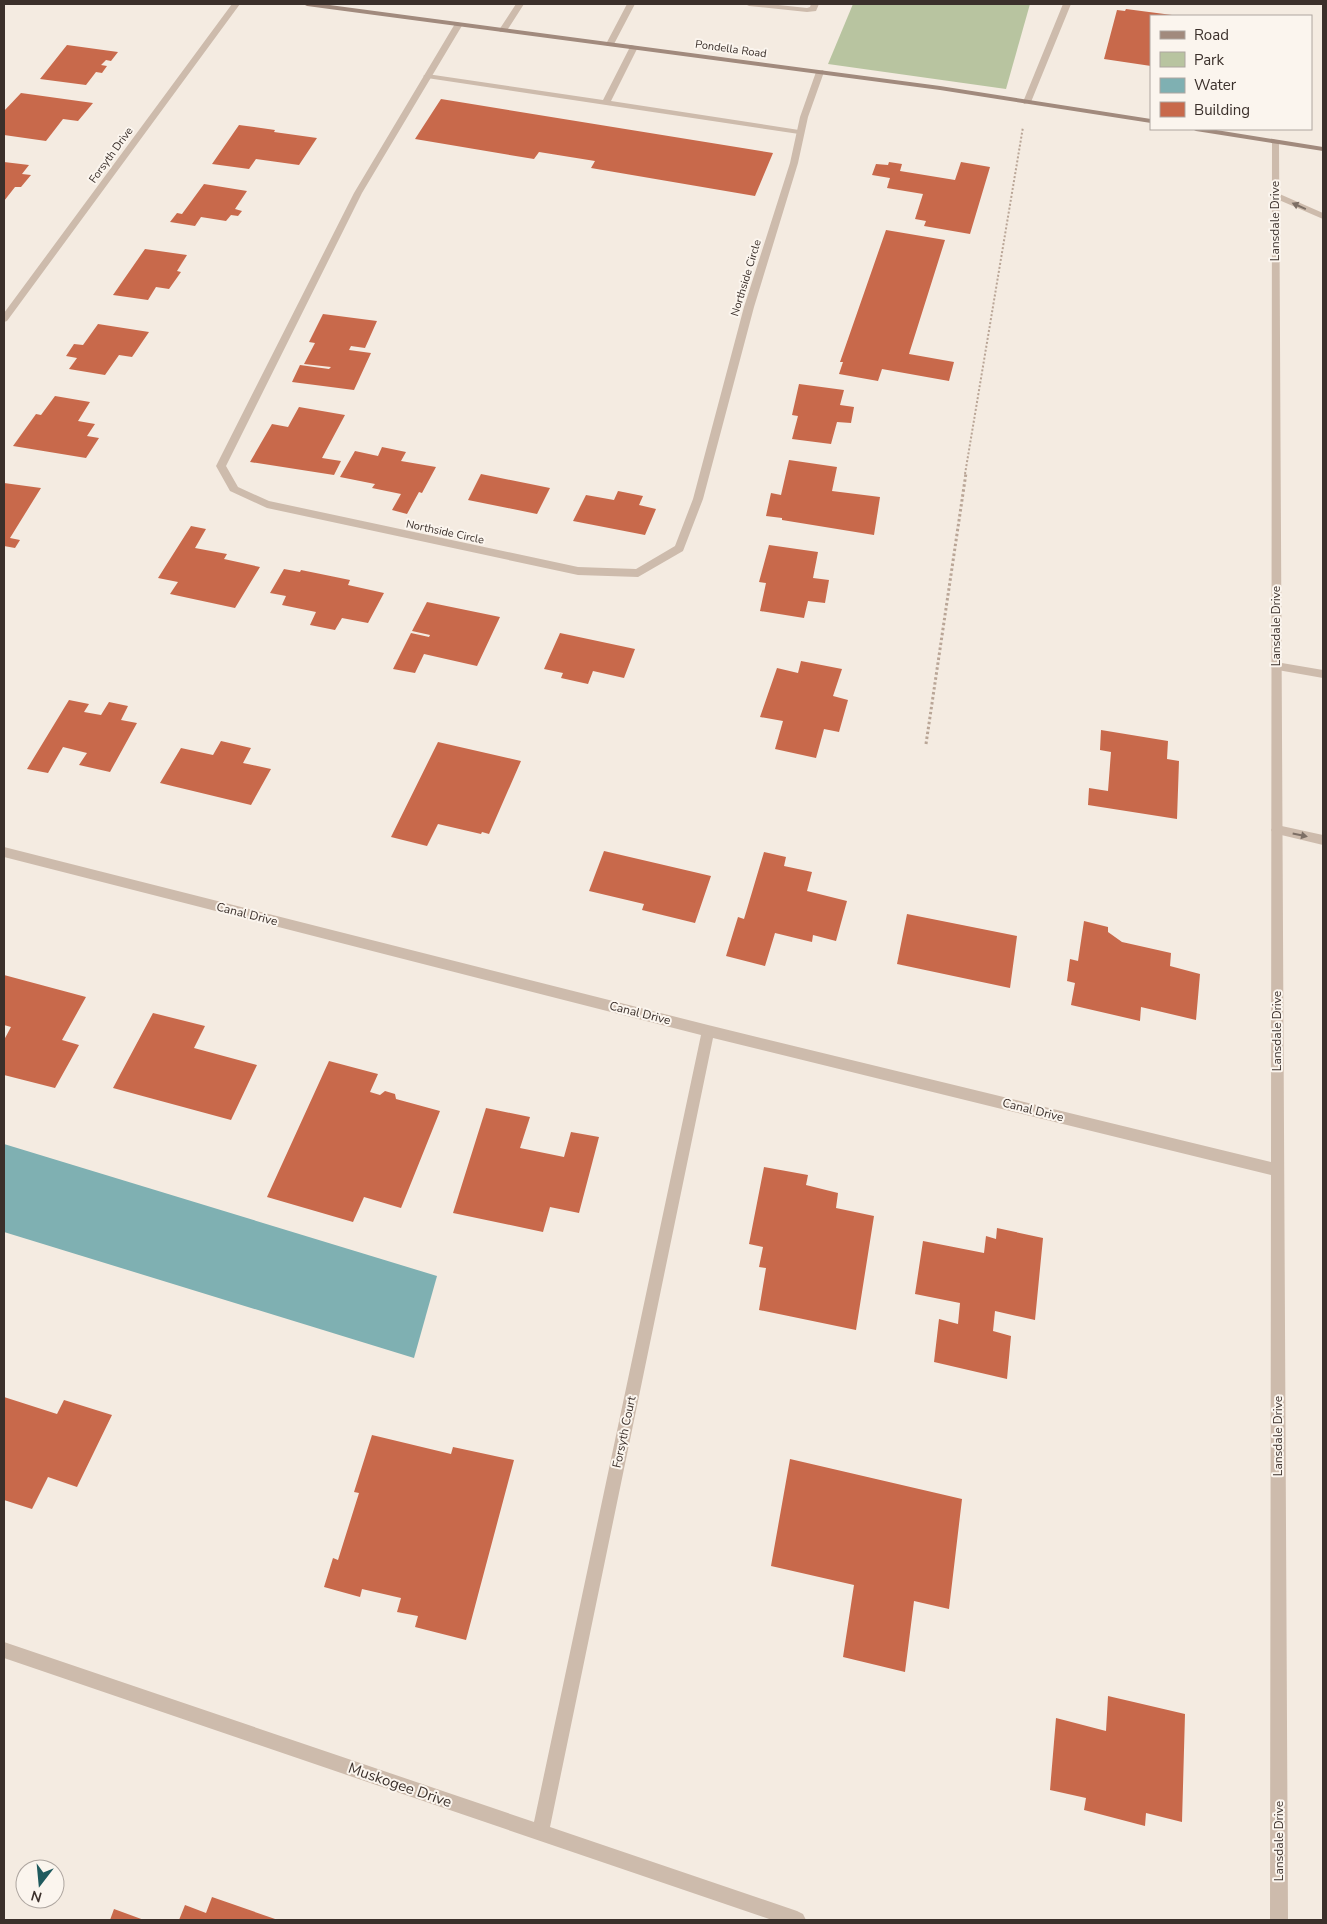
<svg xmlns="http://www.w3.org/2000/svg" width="1327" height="1924" viewBox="0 0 1327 1924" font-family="'Nunito Sans',sans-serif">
<rect width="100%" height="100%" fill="#f4ebe1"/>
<!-- green -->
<path fill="#b8c4a0" d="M853,4h177l-24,85 -178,-25z"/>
<!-- water -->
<path fill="#7fb0b2" d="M4,1144l433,132 -23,82 -410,-126z"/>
<!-- building -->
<path fill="#c8694b" d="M1126,9l46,6 -21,1v50l-47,-7 13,-49 8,1z
M67,45l51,7 -7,9 -5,-1 -5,5 6,1 -5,7 -6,-1 -10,13 -46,-6z
M21,93l72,10 -15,18 -15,-2 -17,22 -42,-6v-24z
M441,99l332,54 -18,43 -164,-28 4,-7 -56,-9 -5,7 -119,-20z
M239,125l36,5 -1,2 43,6 -18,27 -43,-6 -7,10 -37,-5z
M4,162l25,3 -7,9 9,1 -10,12h-6l-11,14z
M889,162l13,2 -2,7 55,9 6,-18 29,5 -20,67 -46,-8 2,-5 -11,-2 8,-25 -36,-6 3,-10 -18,-3 4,-11 12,1z
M204,184l43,7 -12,18 7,2 -4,5 -7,-1 -5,6 -25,-4 -6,9 -25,-4 7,-9 5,1z
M886,230l59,10 -36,114 45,8 -5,19 -67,-12 -4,12 -39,-7 4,-12h-3z
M145,249l42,6 -10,16 4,1 -12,17 -13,-2 -8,13 -35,-5z
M323,314l54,7 -12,27 -14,-2 -2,4 22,3 -17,37 -62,-8 8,-17 29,4 2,-2 -27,-3 11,-21 -6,-1z
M98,324l51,8 -17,25 -13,-2 -14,20 -36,-6 8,-11 -11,-2 8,-12 9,1z
M799,384l45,6 -4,15 14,2 -3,16 -14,-1 -6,22 -39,-5 6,-23 -6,-1z
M55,396l35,6 -12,19 17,3 -8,12 12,2 -13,20 -73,-12 23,-32 5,1z
M299,407l46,8 -23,43 19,3 -7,14 -84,-13 22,-38 16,3z
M382,447l24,5 -5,9 35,6 -14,26 -3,-1 -12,22 -15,-4 9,-16 -29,-6 3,-4 -35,-7 15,-26 23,5z
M789,460l48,7 -5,24 48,6 -6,38 -92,-15v-2l-16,-2 5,-23 10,2z
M481,474l69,14 -13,26 -69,-14z
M4,483l37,5 -31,50 10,2 -5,8 -11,-2z
M618,491l25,5 -4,9 17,4 -11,26 -72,-14 13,-26 28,5z
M191,526l15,3 -11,19 32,6 -3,5 36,8 -25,41 -65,-14 8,-12 -20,-4z
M769,545l49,7 -5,26 16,2 -4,23 -17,-2 -4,17 -44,-7 6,-28 -7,-1z
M284,569l16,3 1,-2 49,10 -2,5 36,8 -16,30 -26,-5 -7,12 -25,-5 6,-13 -34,-7 4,-9 -16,-3z
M427,602l73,15 -23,49 -53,-12 -9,19 -22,-4 18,-36 18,4 1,-2 -18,-4z
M560,633l75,16 -11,29 -31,-7 -5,13 -27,-6 2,-5 -19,-4z
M801,661l41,8 -9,27 15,4 -9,32 -15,-3 -8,29 -41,-9 8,-28 -23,-4 17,-49 21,5z
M69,700l20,4 -5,8 17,3 8,-13 19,4 -7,14 16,3 -27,49 -31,-7 8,-12 -24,-6 -15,26 -21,-4z
M1101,730l67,11 -1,18 12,2 -2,58 -89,-14 1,-17 19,3 3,-39 -11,-2z
M221,741l30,7 -8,15 28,6 -20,36 -91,-22 21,-35 32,7z
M438,742l83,19 -32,73 -7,-2 -1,2 -43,-10 -11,22 -36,-9z
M604,851l107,25 -16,47 -53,-13 2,-6 -55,-13z
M764,852l22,5 -2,9 28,6 -5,19 40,10 -11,40 -23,-6 -1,7 -37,-9 -10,33 -39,-10 12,-39 6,2z
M907,914l110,22 -7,52 -113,-24z
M1084,921l24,6v5l14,10 49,11 -1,13 30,8 -4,46 -55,-13 -1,14 -69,-16 4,-22 -8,-2 3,-22 8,2z
M4,975l82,22 -24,43 17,5 -24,43 -51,-13v-35l7,-13 -7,-2z
M153,1013l52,13 -11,22 63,17 -26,55 -118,-32z
M329,1061l49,13 -8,18 10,3 5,-4 10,3 1,5 44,12 -39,97 -37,-11 -11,25 -86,-25z
M486,1108l44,9 -10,31 44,9 7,-25 28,5 -20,76 -29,-6 -7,25 -90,-19z
M764,1167l44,8 -2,10 32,8 -2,15 38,8 -18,114 -97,-20 7,-42 -7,-1 4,-20 -14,-3z
M997,1228l46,10 -8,82 -40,-9 -2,20 18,5 -4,43 -73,-17 5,-43 19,5 2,-21 -45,-9 8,-53 61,12 2,-17 10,3z
M4,1397l53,17 7,-14 48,15 -35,72 -29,-10 -16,32 -28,-9z
M372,1435l79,19 2,-7 61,13 -48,180 -51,-13 3,-11 -21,-4 4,-14 -39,-9 -2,8 -36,-10 9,-29 5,2 21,-67 -5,-1z
M790,1459l172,40 -13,110 -35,-8 -9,71 -62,-15 11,-72 -83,-19z
M1108,1696l77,18 -3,108 -36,-9 -1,13 -61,-16 2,-12 -36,-8 6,-72 50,13z
M212,1897l66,23h-99l6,-15 21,8z
M114,1909l30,11h-34z"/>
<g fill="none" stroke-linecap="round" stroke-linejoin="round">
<!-- path-far1 -->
<path stroke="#b9a596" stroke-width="2" stroke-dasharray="2 2" stroke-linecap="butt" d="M965,474l58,-347"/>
<!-- path -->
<path stroke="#b9a596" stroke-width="3" stroke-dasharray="2.5 2.5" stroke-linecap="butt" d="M926,744l40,-271"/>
<!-- service -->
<path fill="#cdbbac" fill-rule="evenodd" d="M516,4h8l-18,28h-6l-1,-2z
M627,4h8l-21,40 -7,2 -1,-2z
M745,4h24l38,4 3,-1 1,-3h8l-3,7 -9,1 -58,-6z
M1063,4h8l-40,98 -7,2 -1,-2z
M631,45l7,2 -27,54 188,29 4,2 -4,2 -372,-56 -4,-2 4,-2 176,26z
M1275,192l48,21v6l-51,-22 -1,-2z
M1276,662l47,8v8l-51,-9 -1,-3 1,-3z
M1277,825l46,10v10l-50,-12 -2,-3 2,-3z"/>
<!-- minor -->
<path fill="#cdbbac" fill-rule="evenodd" d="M232,4h8l-233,317 -3,1v-9z
M456,22l7,2 -101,169 -136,273 12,21 31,14 309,66 58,2 39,-23 18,-47 51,-192 46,-144 10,-46 16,-45 7,-2 1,2 -16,45 -10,46 -44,144 -51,192 -20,52 -45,26 -60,-2 -311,-67 -37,-17 -14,-25 138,-273z
M1272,139l7,2 9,1779h-18l1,-745 -558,-137 -163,789 247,84 6,3 3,6h-34l-768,-262v-16l530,180 167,-787 -697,-178v-10l704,178 563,137z"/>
<!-- secondary -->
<path fill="#a18a7d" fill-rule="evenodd" d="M303,4h19l618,82 211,33v4l-211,-33 -633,-84z
M1192,129h18l113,18v4l-127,-20z"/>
</g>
<!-- one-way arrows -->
<defs><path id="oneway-solid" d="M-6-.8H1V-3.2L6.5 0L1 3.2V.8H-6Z" transform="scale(1.25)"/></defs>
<g fill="#7d6f65">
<use href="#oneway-solid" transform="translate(1299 206) rotate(-156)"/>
<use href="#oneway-solid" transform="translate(1300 835) rotate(12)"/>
</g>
<g text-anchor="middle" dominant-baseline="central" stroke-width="4" stroke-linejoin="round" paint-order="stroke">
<!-- far-street labels -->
<g font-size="11" fill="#3b302b" stroke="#fbf5ee">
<text transform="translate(731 49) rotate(8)">Pondella Road</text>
<text transform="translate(111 155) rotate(-54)">Forsyth Drive</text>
<text transform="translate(746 278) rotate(-73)">Northside Circle</text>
<text transform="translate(445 532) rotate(12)">Northside Circle</text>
</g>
<!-- street labels -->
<g font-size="12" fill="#3b302b" stroke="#fbf5ee">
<text transform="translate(1275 221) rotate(-90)">Lansdale Drive</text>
<text transform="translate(1276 626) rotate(-90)">Lansdale Drive</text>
<text transform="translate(247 914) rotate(14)">Canal Drive</text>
<text transform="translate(640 1013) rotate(14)">Canal Drive</text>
<text transform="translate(1277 1031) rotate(-90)">Lansdale Drive</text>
<text transform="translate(1033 1110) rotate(14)">Canal Drive</text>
<text transform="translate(624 1432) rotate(-78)">Forsyth Court</text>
<text transform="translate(1278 1436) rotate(-90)">Lansdale Drive</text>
<text transform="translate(1279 1841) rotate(-90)">Lansdale Drive</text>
</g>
<!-- near-street labels -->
<g font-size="15" fill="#3b302b" stroke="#fbf5ee">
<text transform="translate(400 1785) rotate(19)">Muskogee Drive</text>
</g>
</g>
<!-- border -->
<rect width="1327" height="1924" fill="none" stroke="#3b302b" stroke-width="10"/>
<!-- legend -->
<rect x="1150" y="15" width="162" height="115" fill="#fbf5ee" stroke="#aea6a0"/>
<rect x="1160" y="31" width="25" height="8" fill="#a18a7d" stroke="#aea6a0"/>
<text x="1194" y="40" font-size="15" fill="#3b302b">Road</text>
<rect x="1160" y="52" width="25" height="15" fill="#b8c4a0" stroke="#aea6a0"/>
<text x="1194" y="65" font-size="15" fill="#3b302b">Park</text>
<rect x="1160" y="78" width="25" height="15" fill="#7fb0b2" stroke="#aea6a0"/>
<text x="1194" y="90" font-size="15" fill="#3b302b">Water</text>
<rect x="1160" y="102" width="25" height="15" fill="#c8694b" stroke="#aea6a0"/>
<text x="1194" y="115" font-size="15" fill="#3b302b">Building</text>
<!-- north arrow -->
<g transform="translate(40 1884) rotate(196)"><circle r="24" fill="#fbf5ee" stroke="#aea6a0"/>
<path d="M0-4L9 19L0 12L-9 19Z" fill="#1f5a5e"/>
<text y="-8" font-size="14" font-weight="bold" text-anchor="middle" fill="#3b302b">N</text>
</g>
</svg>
